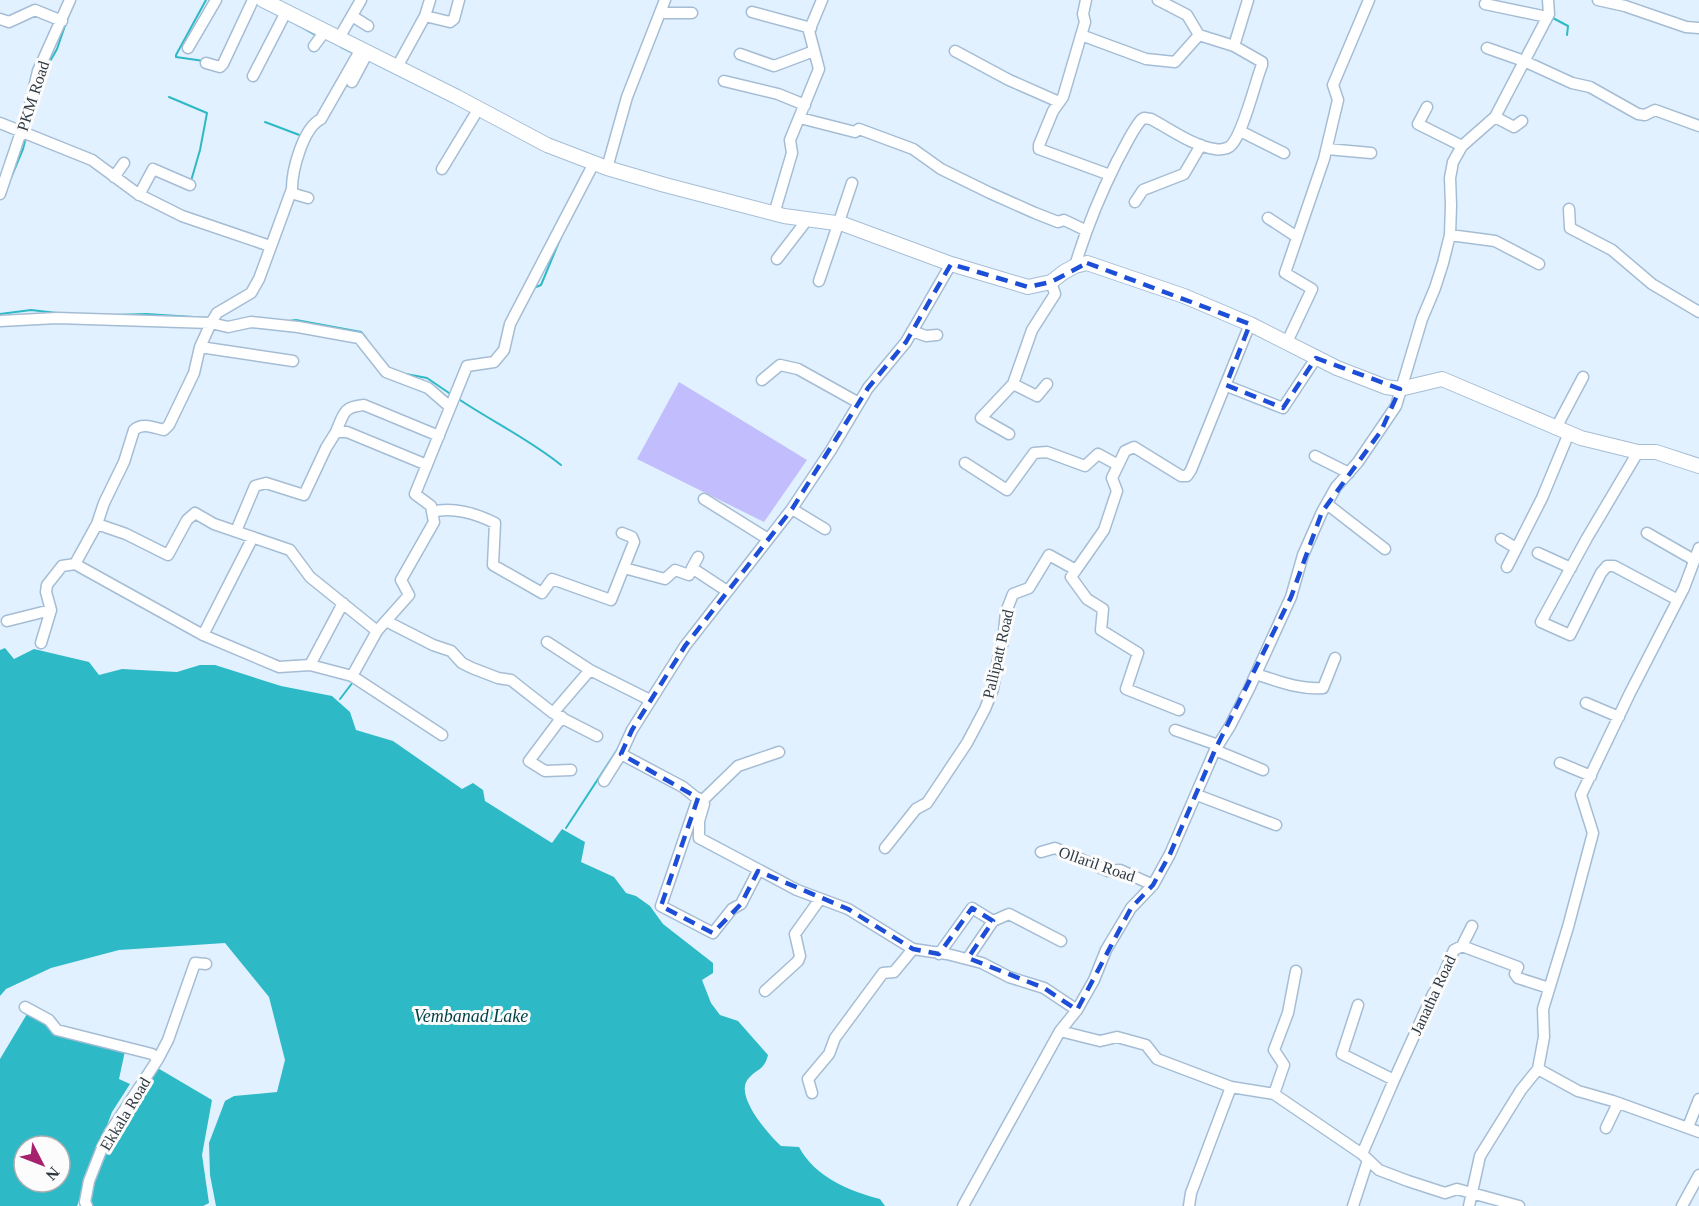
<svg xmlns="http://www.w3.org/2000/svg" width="1699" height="1206" viewBox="0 0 1699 1206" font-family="Georgia,serif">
<rect width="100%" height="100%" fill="#e2f1ff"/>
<!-- green -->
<path fill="#c2bdfc" d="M679,382l128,78 -43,62 -127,-63z"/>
<!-- water -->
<path fill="#2db9c6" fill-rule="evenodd" d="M5,648l9,11 20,-10 55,13 10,13 23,-6 55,3 23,-7h15l66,21 51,10 18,16 6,18 37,11 69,48 11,-6 10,7 2,11 67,42 10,-14 23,13 -4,20 33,15 12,16 10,3 14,10 13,18 50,39v10l-11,7 9,23 9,12 18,6 30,34c-4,16 -11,13 -20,24 -14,17 21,56 33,67l18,1c16,30 50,44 81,52l5,7h-669l-6,-31 -1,-32 16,-42 9,-5 43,-4 8,-32 -16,-63 -44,-54 -106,7 -68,18 -45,21 -6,7v-346z
M27,1014l18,8 9,13 71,16 -6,28 11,5 -18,28 -35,94h-77v-147zM24,1146h36v36h-36z
M156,1067l56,33 -10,55 7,48 -6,3h-115v-7l21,-61z"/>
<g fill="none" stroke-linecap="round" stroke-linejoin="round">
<!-- stream -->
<path stroke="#2db9c6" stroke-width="2" d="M1551,17l17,9 -1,9
M296,24l21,12
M341,47l14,7
M204,61l-28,-4v-2l30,-55
M41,77l16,-28 11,-32
M169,97l38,16 -7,37 -9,31
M265,122l37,14
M10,180l13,-31 3,-12
M534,288l7,-3 20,-48
M0,314l31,-4 26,3
M116,315l30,-1 63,4
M289,321l7,-1 65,12 5,6
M406,374l21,4 25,17
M457,398c34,23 72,41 104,67
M340,699l13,-17
M566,828l51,-78"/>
<!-- minor casing -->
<g stroke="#a5bdd4" stroke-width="13">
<path id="minor" d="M1086,0l-3,14 2,8 -22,75 -10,14 -14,34v4l71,26
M1158,0l29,15 12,20 35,11
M1598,0l27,6 61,21 13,1
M1485,4l62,13
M752,12l59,16
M660,13h32
M352,16l16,10
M425,16l5,-16
M0,19l9,3 26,-12 27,11
M1081,35l65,24 29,3 24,-27
M339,38l22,-38
M314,46l11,-15
M188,48l28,-48
M1487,48l37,13 48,22 18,4 48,27 7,1 10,-5 44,16
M361,49l-40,70c-18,9 -29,51 -29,70l-33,90 -8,14 -34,20 -6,10 -11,24 -6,26 -25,52 -5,5c-9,-2 -22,-8 -30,0l-10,32 -20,41 -7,21 29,10 42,21 19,-35 8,-7 19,11 76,26 20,27 67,54
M955,51l54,29 50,22
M740,54l34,12 40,-15
M206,63l14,4 3,-3 30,-64
M397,67l28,-51 25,6 4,-3 5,-19
M253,76l33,-64
M724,81l54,13 27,11
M352,82l16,-30
M1427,107l-9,17 44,22
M1495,117l19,10 8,-6
M800,118l55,14 4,-3 54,20 28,20 49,24 45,20 23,9 6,-2 21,10
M0,123l92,37 46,34 44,22 88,30
M1240,131l44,22
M1327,149l44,4
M607,168l20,-71 38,-97
M442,169l37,-61
M114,177l10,-14
M291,193l17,5
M0,194l29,-86 9,-37 32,-71
M139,195l14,-26 37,16
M1135,202l8,-12 41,-16 17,-29
M1569,209l1,19 42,22 40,34 47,28
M774,214l18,-61 -2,-13 29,-71 -10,-38 13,-31
M1268,218l29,19
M1450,235l45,6 44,23
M777,259l30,-39
M951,264l-45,78 -38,46 -37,62 -40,60 -106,136 -53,84 -11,24 62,33 21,17 -5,17v17l98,52 51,19 65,40 34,5 35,9 27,14 35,11 33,22
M1075,266c11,-37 25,-71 42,-105 8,-14 14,-29 24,-41l3,-2 7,1c19,10 44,28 64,30 4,1 11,0 14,-2 13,-8 26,-65 33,-82v-3l-28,-16 14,-46
M819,281l33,-98
M0,321l57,-3 154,5 17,4 23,-5 47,5 61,11 27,34 42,16 22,19
M912,331l14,5 11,-1
M1287,342l25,-53 -27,-16 39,-114 14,-59 -5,-15 36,-85
M200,347l93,14
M762,380l18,-15 18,4 61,34
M1013,384l19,-54 23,-36 -4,-12
M1227,386l56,22 33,-50
M1556,428l27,-51
M336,432c8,-19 7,-25 28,-27l75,31
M1009,434l-28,-16 32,-34 24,12 10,-12
M1638,452l-51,86 -46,84 29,13 31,-62 6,-7h7l64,34
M1315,456l34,17
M965,463l42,27 27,-37 13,-1 38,14 13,-12 20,11
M704,499l64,40
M1327,504l58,45
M792,509l33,20
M432,512c20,-6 45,2 63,11l-2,42 49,28 10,-14 59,21 23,-58 -2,-5 -10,-4
M236,531l19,-45 11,-3 38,12 22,-47 10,-16h11l80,33
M1647,533l47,27
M1501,539l15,9
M1699,548l-15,40 -54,105 -49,102 12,38 -25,94 -25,82 1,28 -6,32 40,22 35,10 86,31
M1538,553l33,15
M75,564l128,71 76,32 31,-2
M1507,567l35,-69 27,-65
M624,568l41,11 10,-9 14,5 3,-7 35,23
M692,568l6,-11
M1076,570l-5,7 16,22 16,10 -2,21 37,23 -12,36 53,21
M343,603l-33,62 42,11 90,59
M7,621l44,-11
M386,621l47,24 18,6 11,12 10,5 26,10 13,2 42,33 37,-43 60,30
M203,635l50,-98
M547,642l43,28
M41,643l10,-33 -5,-18 1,-7 15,-19 13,-2 22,-40
M1256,674c22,7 43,16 67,14l12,-30
M352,676l25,-45 32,-36 -8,-15 33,-58 -3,-16 -16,-12 52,-128 27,-4 10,-12 6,-26 84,-161
M1586,703l33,14
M556,715l41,21
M562,717l-33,44 16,10 26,-1
M1175,730l43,15
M1215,750l48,20
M1560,763l31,13
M604,781l17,-27
M1197,795l79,30
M698,798l-37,108 52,27 19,-24 9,-5 17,-33
M702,801l36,-35 41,-14
M885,848l31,-39 11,-6 40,-60 18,-34 8,-20 5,-30 5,-17 3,-30 7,-18 16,-6 20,-33 27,15 28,-40 13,-39 -5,-13 13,-27 9,-4 47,29h6l4,-6 59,-146
M1041,852l14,-4 53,23 12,-1 33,15
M1462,946l10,-20
M939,954l33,-46 21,13
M968,958l25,-37 16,-7 52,27
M765,991l33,-30 2,-5 -5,-22 25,-35
M1358,1005l-16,49 52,26 -32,74
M25,1007l24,13 8,10 95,24 6,5 -48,73 -8,16 -13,33 -4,21 2,4
M1060,1031l40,10 17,-4 29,8 11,14 74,28 43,7 88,60 17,16 29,11 37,12 12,-4 62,17
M158,1059l10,-19 27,-77 11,1
M1394,1080l39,-86 5,-7 16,-37 8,-4 56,21 -3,7 3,4 31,10
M812,1093l-4,-14 21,-25 6,-16 48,-65 11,-1 19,-23
M1274,1094l10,-29 -10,-15 14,-37 8,-42
M1688,1127l11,-28
M1606,1128l12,-25
M963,1206l97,-175 17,-21 17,-30 12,-30 25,-42 22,-23 17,-31 45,-104 15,-24 19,-37 42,-92 12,-42 19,-43 14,-25 22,-25 38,-56 26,-87 13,-31 8,-25 7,-28 1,-30 -1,-27 3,-16 9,-16 33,-29 54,-103 -1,-14
M1189,1206l2,-13 40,-106
M1353,1206l15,-46
M1469,1206l11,-50 41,-66 17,-21
M1682,1206l17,-31"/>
</g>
<!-- major casing -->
<g stroke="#a5bdd4" stroke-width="16">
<path id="major" d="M263,0l194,97 90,48 60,23 58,17 119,31 59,8 108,40 77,23 23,-5 13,-10 11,-6 12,-3 97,33 66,28 87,44 49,19 14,2 42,-10 139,59 57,14h18l43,14"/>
</g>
<!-- minor -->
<use href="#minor" stroke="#fff" stroke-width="10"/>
<!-- major -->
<use href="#major" stroke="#fff" stroke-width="14"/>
</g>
<!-- marked area -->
<path fill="none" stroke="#1d4ed8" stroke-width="4.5" stroke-dasharray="12 8" stroke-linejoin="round" d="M1087,263l163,61 -24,61 57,23 33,-50 84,31 -19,42 -59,81 -31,85 -76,153 -45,104 -17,31 -22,23 -54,102 -33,-22 -76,-30 25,-37 -21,-13 -33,46 -26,-5 -65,-40 -90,-38 -17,33 -28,29 -52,-27 37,-108 -77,-44 11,-24 53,-84 107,-137 76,-121 38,-46 45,-78 77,23 23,-5z"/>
<g text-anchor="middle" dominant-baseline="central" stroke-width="6" stroke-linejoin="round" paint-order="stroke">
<!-- street labels -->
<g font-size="16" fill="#2f3942" stroke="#fcfcfc">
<text transform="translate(33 96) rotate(-72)">PKM Road</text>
<text transform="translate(998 654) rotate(-77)">Pallipatt Road</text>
<text transform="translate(1097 864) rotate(19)">Ollaril Road</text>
<text transform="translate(1433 995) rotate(-65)">Janatha Road</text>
<text transform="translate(125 1114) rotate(-59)">Ekkala Road</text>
</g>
<!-- water labels -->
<g font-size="18" font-style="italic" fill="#003f44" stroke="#fcfcfc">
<text x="471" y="1016">Vembanad Lake</text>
</g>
</g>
<!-- north arrow -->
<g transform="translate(42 1164) rotate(132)"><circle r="28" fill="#fcfcfc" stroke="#aaaeb2" stroke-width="1.5"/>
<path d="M0-4.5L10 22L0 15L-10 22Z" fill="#a6216e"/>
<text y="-9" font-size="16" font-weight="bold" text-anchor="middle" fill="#2f3942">N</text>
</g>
</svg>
